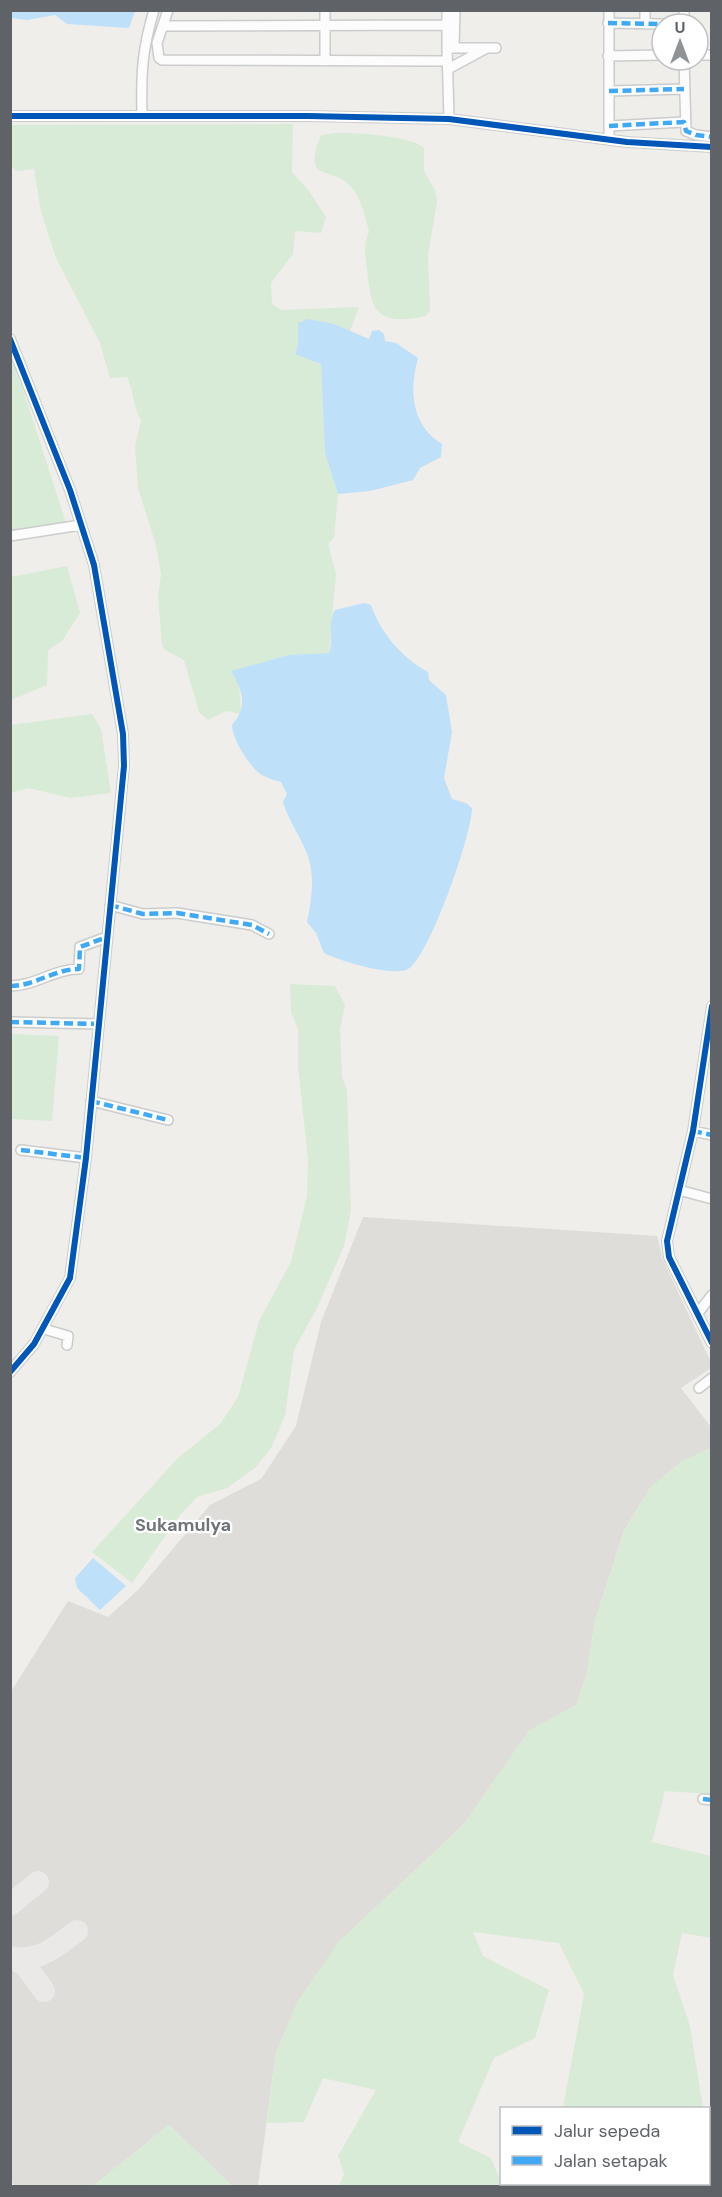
<svg xmlns="http://www.w3.org/2000/svg" width="722" height="2197" viewBox="0 0 722 2197" font-family="'DM Sans',sans-serif">
<rect width="100%" height="100%" fill="#efeeea"/>
<!-- industrial -->
<path fill="#dfddda" d="M363,1217l294,19 6,24 48,102v6l-30,20 30,39v21l-30,14 -31,26 -26,43 -29,90 -8,52 -11,32 -47,26 -65,93 -126,119 -62,109 -18,134h-26l-63,-61 -76,61h-78l-4,-5 -1,-488 58,-92 40,16 31,-28 71,-84 51,-26 35,-53 25,-104z"/>
<!-- green -->
<path fill="#d8ebd6" d="M293,124l-1,48 17,19 17,26 -5,16 -26,-2 -2,23 -22,29 1,21 10,6 77,-3 -9,24 -16,-7 -35,-1 -1,22 -3,8 26,11 4,89 13,41 -4,44 -6,6 8,30 -7,79 -97,18 7,13 2,30 -15,-3 -18,9 -9,-8 -15,-52 -19,-10 -3,-5 -4,-48 3,-23 -5,-29 -18,-57 -3,-42 6,-26c-8,-12 -7,-29 -14,-43l-17,1 -10,-35 -44,-85 -15,-46 -7,-43 -18,2 -5,-6v-40z
M336,133c22,0 72,2 88,15v23l11,19 2,12 -9,53 2,55 -4,6c-49,10 -55,-3 -59,-47 -2,-15 -4,-24 2,-37 -4,-15 -7,-32 -17,-44 -21,-25 -51,-2 -31,-53z
M10,349l58,180 -57,13h-1z
M67,566l13,47 -18,28 -14,9 -1,35 -36,15v-123z
M92,714l9,15 10,64 -41,5 -41,-10 -18,5v-68z
M290,984l45,2 10,19 -5,25 2,47 5,13 4,120 -7,36 -27,62 -23,42 -9,66 -14,32 -16,20 -28,20 -30,9 -17,18 -48,68 -40,-31 85,-93 44,-36 17,-26 21,-76 32,-59 16,-66 1,-36 -10,-94v-37l-7,-17z
M10,1034l49,2 -7,85 -41,-2z
M711,1448v346l-46,-3 -13,51 59,14v82l-29,-5 -9,42 17,51 13,82h-140l21,-114 -25,-51 -86,-11 10,24 66,34 -14,48 -41,20 -36,84 33,16 11,26 4,2h-167l5,-12 -6,-18 38,-66 -53,-12 -19,44 -37,1 9,-71 21,-50 41,-59 126,-119 65,-93 47,-26 11,-32 8,-52 29,-89 26,-44 31,-26z
M169,2125l63,61h-139z
M570,2184h112l1,2h-110z"/>
<!-- water -->
<path fill="#bfe0f9" d="M11,10h124v1l-6,17 -62,-4 -12,-9 -28,5 -16,-2z
M308,319l26,5 35,15 3,-8 7,-1 5,4 1,7 11,2 22,15c-9,32 -7,67 24,86l-1,13 -21,11 -7,12 -43,11 -32,3 -13,-41 -4,-89 -26,-10 3,-9v-22z
M364,603l7,2c9,27 31,53 57,67l1,8 17,15 6,37 -8,46 8,21 14,4 6,5c0,26 -43,150 -64,161 -15,8 -69,-8 -84,-16l-8,-20 -9,-11c5,-25 9,-50 -2,-73 -7,-16 -17,-30 -22,-47l4,-8 -6,-12c-6,-2 -14,-4 -19,-7 -12,-7 -30,-36 -30,-50 16,-18 11,-34 -1,-54l58,-16 40,-2c5,-14 -2,-30 6,-43z
M93,1558l33,28 -26,24 -23,-22 -2,-10z"/>
<g fill="none" stroke-linecap="round" stroke-linejoin="round">
<!-- taxiway -->
<path stroke="#eae9e7" stroke-width="22" d="M10,1905l28,-23
M10,1957c29,6 45,-10 67,-26
M11,1957l15,9 18,25"/>
<!-- street casing -->
<g stroke="#cbcccc" stroke-width="12">
<path id="street" d="M168,10l-11,33 2,15 3,2 285,1
M325,10v51
M609,10v128
M684,10v14
M608,23l54,1
M645,24v-14
M163,26l284,-1
M447,48v-38
M454,48l1,-38
M698,55h14
M608,56l54,-1
M684,60l2,71 10,4 16,2
M448,69l37,-20
M609,91l75,-2
M142,115c-1,-41 0,-65 12,-105
M10,116h298l141,3 178,23 85,5
M449,119l-2,-71h49
M609,126l75,-4
M10,339l60,151 24,75 29,169 1,32 -38,392 -16,120 -36,66 -24,28
M10,536l71,-11
M110,905l33,9 34,-1 75,12 17,9
M10,986c25,0 44,-17 69,-17l1,-22 27,-10
M712,1006l-19,125 -26,110 2,16 43,86
M10,1022l89,2
M91,1101l77,19
M693,1131l19,4
M21,1150l65,8
M679,1190l33,9
M698,1313l14,-18
M44,1329l24,7 -1,9
M699,1388l13,-10
M703,1799l9,1"/>
</g>
<!-- street -->
<use href="#street" stroke="#fdfcfc" stroke-width="9"/>
<!-- quiet -->
<path stroke="#3fa9f5" stroke-width="4.5" stroke-dasharray="9 4.5" stroke-linecap="butt" d="M608,23l54,1
M609,91l75,-2
M609,126l75,-4 2,9 10,4 16,2
M110,905l33,9 34,-1 75,12 17,9
M10,986c25,0 44,-17 69,-17l1,-22 27,-10
M10,1022l89,2
M91,1101l77,19
M693,1131l19,4
M21,1150l65,8
M703,1799l9,1"/>
<!-- cycleway casing -->
<g stroke="#fff" stroke-width="10">
<path id="cycleway" d="M10,116h298l141,3 178,23 85,5
M10,339l60,151 24,75 29,169 1,32 -38,392 -16,120 -36,66 -24,28
M712,1006l-19,125 -26,110 2,16 43,86"/>
</g>
<!-- cycleway -->
<use href="#cycleway" stroke="#0057b8" stroke-width="6"/>
</g>
<g text-anchor="middle" dominant-baseline="central" stroke-width="4.5" stroke-linejoin="round" paint-order="stroke">
<!-- quarter labels -->
<g font-size="18" font-weight="bold" fill="#70757a" stroke="#fff">
<text x="183" y="1525">Sukamulya</text>
</g>
</g>
<!-- border -->
<rect width="722" height="2197" fill="none" stroke="#5f6368" stroke-width="24"/>
<!-- legend -->
<rect x="500" y="2107" width="210" height="78" fill="#ffffff" stroke="#bfc1c3" stroke-width="1.5"/>
<rect x="512" y="2126" width="30" height="9" fill="#0057b8" stroke="#bfc1c3" stroke-width="1.5"/>
<text x="554" y="2137" font-size="18" fill="#5f6368">Jalur sepeda</text>
<rect x="512" y="2156" width="30" height="9" fill="#3fa9f5" stroke="#bfc1c3" stroke-width="1.5"/>
<text x="554" y="2167" font-size="18" fill="#5f6368">Jalan setapak</text>
<!-- north arrow -->
<g transform="translate(680 42)"><circle r="28" fill="#ffffff" stroke="#bfc1c3" stroke-width="1.5"/>
<path d="M0-4.5L10 22L0 15L-10 22Z" fill="#919496"/>
<text y="-9" font-size="16" font-weight="bold" text-anchor="middle" fill="#5f6368">U</text>
</g>
</svg>
